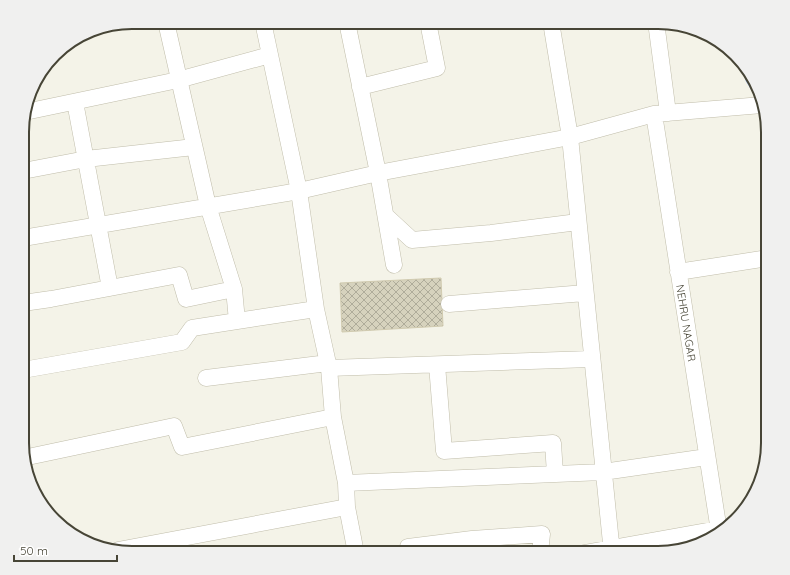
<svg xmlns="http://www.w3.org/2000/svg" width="790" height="575" viewBox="0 0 790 575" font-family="Quicksand,sans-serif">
<defs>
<pattern id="building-cross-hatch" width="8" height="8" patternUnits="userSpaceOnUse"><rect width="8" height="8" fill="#d6d2bd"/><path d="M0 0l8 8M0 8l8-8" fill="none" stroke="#afac9a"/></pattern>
</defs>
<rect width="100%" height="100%" fill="#f4f3e8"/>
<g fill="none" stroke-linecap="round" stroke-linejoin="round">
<!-- canal -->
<path stroke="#a4bff1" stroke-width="14" d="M752,78l5,8"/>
</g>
<!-- building -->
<path fill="url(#building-cross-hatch)" stroke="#d1cbb0" d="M441,278l2,48 -101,6 -2,-49z"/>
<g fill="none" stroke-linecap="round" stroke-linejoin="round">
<!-- minor casing -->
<g stroke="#c0bdaa" stroke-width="17">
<path id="minor" d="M263,22l36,169 17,118 13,59 4,49 13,66 1,24 9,46
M347,22l31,151 16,92
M551,22l19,115 42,416
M656,22l12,91
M360,87l77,-19 -9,-46
M75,102l35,186
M25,112l153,-32 92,-25
M654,114l65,417
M23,171l63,-12 108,-12
M386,216l26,24 79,-7 87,-11
M23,238l276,-47 79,-18 192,-36 84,-23 108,-9
M678,272l90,-14
M23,303l28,-4 128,-24 7,24 48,-10
M449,304l136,-11
M237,321l79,-12
M437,365l7,86 109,-8 2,31
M329,368l262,-9
M23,370l159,-28 10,-14 45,-7 -3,-32 -26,-83 -42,-184
M206,378l122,-15
M23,458l151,-32 8,21 151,-30
M346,483l257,-11 104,-15
M118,550l229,-43
M407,553l1,-6 64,-8
M475,553l-3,-14 70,-5 -2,19
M584,553l134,-24"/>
</g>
<!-- minor -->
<use href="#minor" stroke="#fff" stroke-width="16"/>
</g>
<g text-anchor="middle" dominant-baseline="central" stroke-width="4" stroke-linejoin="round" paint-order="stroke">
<!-- street labels -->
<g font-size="11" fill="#474536" stroke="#fff">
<text transform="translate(686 323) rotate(81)">NEHRU NAGAR</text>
</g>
</g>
<!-- crop -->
<path d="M0 0H790V575H0ZM132 29H658A103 103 0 0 1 761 132V443A103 103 0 0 1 658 546H132A103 103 0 0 1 29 443V132A103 103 0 0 1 132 29Z" fill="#f0f0ef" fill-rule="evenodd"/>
<path fill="none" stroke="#474536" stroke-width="2" d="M132 29H658A103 103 0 0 1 761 132V443A103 103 0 0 1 658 546H132A103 103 0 0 1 29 443V132A103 103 0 0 1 132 29Z"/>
<!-- scale -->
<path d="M14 555v6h103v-6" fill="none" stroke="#474536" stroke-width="2"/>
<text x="20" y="555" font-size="12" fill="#474536" stroke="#ffffff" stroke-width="3" paint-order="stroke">50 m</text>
</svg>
